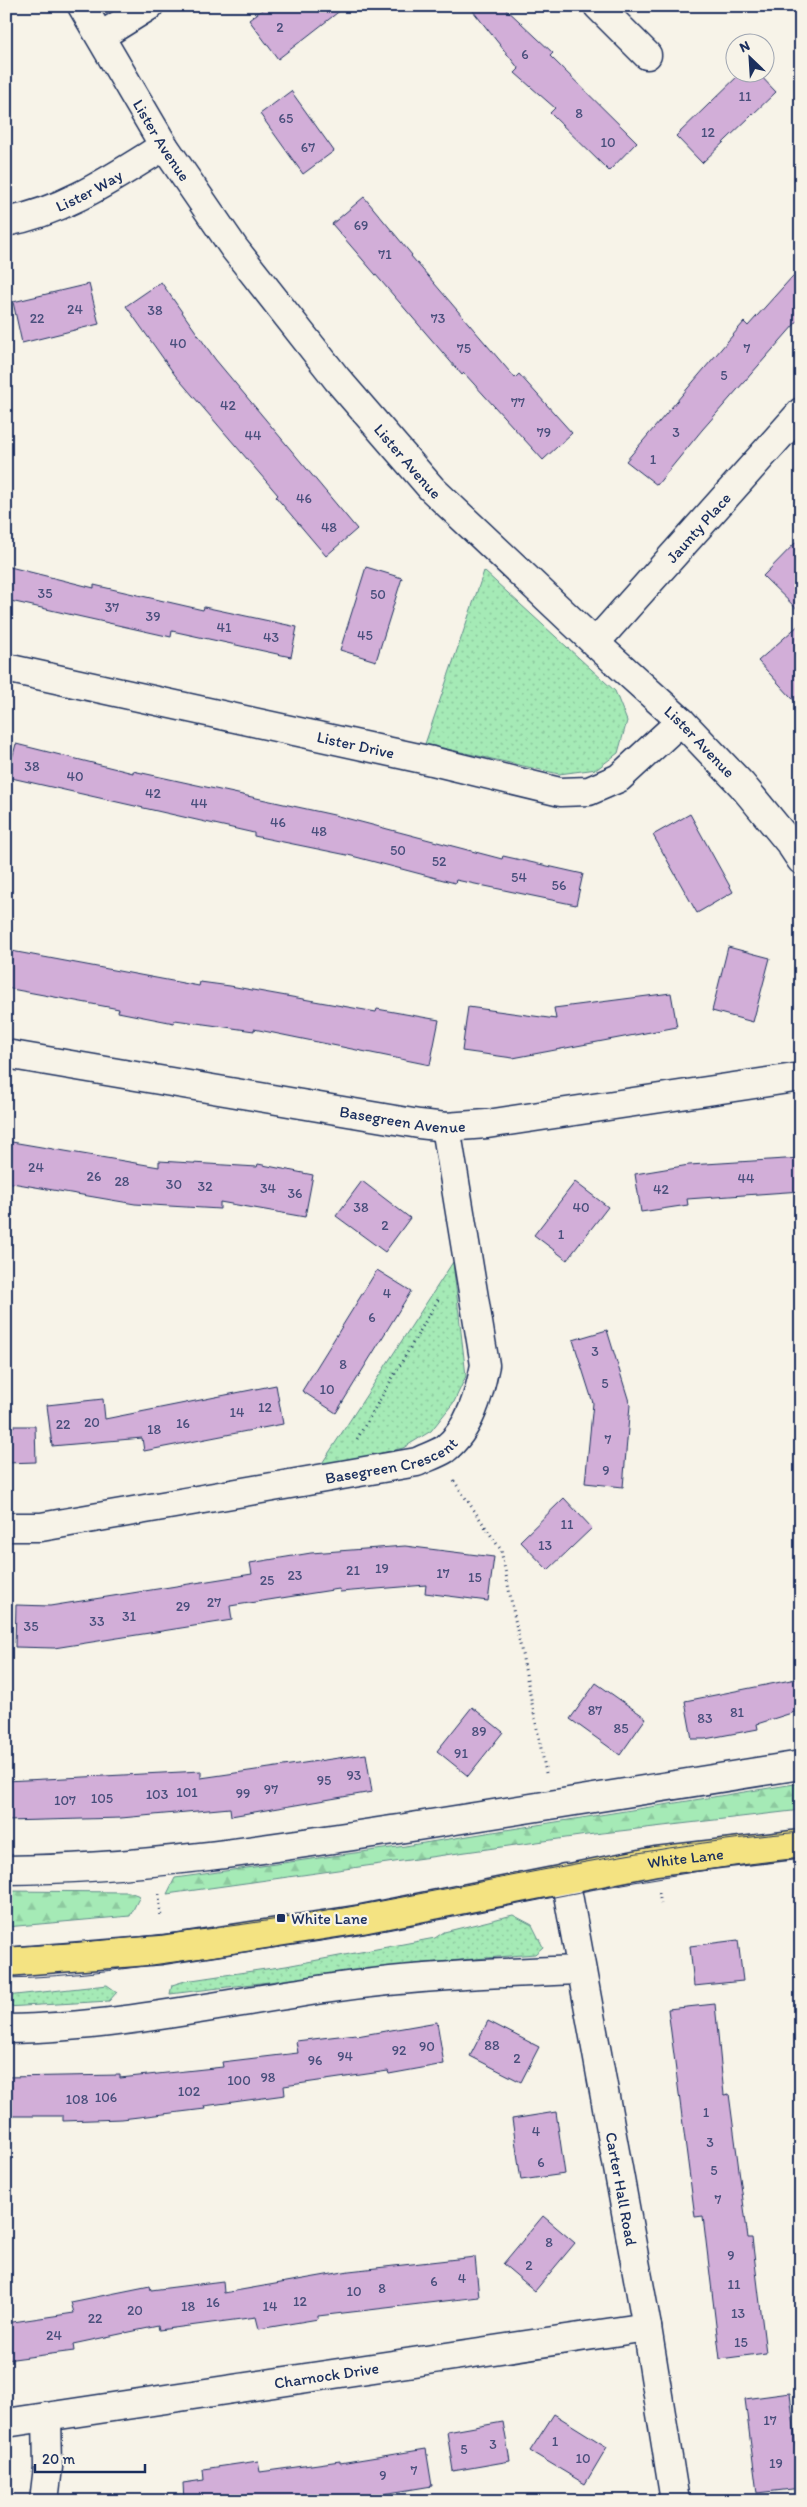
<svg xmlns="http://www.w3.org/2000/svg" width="807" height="2507" viewBox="0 0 807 2507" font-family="Itim,sans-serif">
<defs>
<pattern id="green-dots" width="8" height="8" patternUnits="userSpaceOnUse" patternTransform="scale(1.25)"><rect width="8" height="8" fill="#a5eab6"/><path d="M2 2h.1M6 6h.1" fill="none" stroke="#8dc99f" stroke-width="1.8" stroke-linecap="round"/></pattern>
<pattern id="forest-firs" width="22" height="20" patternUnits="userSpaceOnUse" patternTransform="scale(1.25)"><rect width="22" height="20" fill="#a5eab6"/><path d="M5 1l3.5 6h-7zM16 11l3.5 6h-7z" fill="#8dc99f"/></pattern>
</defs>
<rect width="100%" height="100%" fill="#f7f3e8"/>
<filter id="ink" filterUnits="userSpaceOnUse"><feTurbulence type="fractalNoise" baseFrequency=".02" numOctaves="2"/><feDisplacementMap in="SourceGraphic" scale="10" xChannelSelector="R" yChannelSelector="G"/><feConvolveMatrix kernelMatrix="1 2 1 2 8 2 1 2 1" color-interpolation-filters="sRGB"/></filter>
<g filter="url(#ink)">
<!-- green -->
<path fill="url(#green-dots)" stroke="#608c8a" d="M484,571l131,120 12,30 -9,32 -21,16 -38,5 -134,-30z
M453,1262l13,114 -12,26 -23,29 -28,17 -84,20z
M513,1915l19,10 11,22 -8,7 -110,9 -255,31 2,-9 13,-4 101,-15 149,-28 9,-6z
M107,1985l10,7 -8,9 -103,6v-11z"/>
<!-- forest -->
<path fill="url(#forest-firs)" stroke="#608c8a" d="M801,1783v27l-207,24 -427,60 8,-16 230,-32z
M6,1891l123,1 11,4 -10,20 -124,11z"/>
<!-- building -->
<path fill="#d2aed8" stroke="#1b2f5e" d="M267,6h79l-68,53 -29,-39z
M469,6h34l50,47 -3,3 87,86 -28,29 -59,-58 5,-5 -40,-35 4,-4z
M742,72h15l19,20 -74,71 -26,-27z
M291,91l43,60 -31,23 -43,-60z
M364,197l48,58 -1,1 104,122 4,-4 53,59 -29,27 -79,-87 -2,2 -130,-151z
M801,267v50l-99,113 -45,55 -31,-24 118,-139 4,4z
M161,282l54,77 142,170 -31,27 -50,-59 2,-2 -103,-120 -49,-69z
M89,284l10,40 -77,19 -9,-41z
M801,537v76l-38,-37z
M6,566l88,22v-3l109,25 1,-3 93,20 -6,30 -119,-26 -1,6 -165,-37z
M366,567l36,11 -26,83 -36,-11z
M801,623v85l-43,-47z
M16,744l117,29v-2l201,44 168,44 1,-3 80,18 -7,31 -120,-25 -1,3 -103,-27 -98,-20v-3l-247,-56z
M690,814l43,78 -36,21 -44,-78z
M728,947l42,11 -17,64 -41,-11z
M6,950l193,36 1,-4 30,4 146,26 1,-3 62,11 -9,45 -176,-36v2l-79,-11 -1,3 -56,-11 1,-3 -113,-21z
M671,993l6,34 -164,31 -51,-7 6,-44 88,12 -2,-11z
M6,1141l153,26v-6l98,6 1,-3 55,11 -8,42 -85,-15v7l-85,-5 -129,-22z
M801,1158v33l-114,8 1,6 -47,7 -6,-38 54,-9z
M362,1181l48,37 -25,34 -49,-36z
M575,1182l33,25 -41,53 -33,-25z
M377,1270l34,21 -75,122 -34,-22z
M607,1330l23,75 -7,82 -38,-4 8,-80 -20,-63z
M276,1385l7,39 -139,27 -2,-13 -90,8 -5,-41 56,-6 2,20z
M6,1426h29l1,36 -30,1z
M564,1498l28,30 -44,42 -28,-29z
M405,1546l89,11 -6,44 -63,-8 1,-8 -86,7 -1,-3 -109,17 2,14 -178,28 -39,-1 1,-42 34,1 202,-32 -2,-11 61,-10z
M801,1678v32l-44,14 1,5 -53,10h-13l-7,-38z
M596,1683l50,35 -26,37 -50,-36z
M472,1707l31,25 -35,44 -31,-25z
M366,1754l6,38 -141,24 -1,-8 -109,10 -115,3v-40l195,-10v7z
M738,1940l5,41 -49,5 -4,-40z
M715,2004l9,91 5,-1 19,144h4l14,115 -46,6 -17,-143 -8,1 -27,-208z
M488,2021l51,26 -18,35 -51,-26z
M437,2022l7,42 -55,10 -1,-3 -104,15 1,9 -81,11 1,3 -83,10 -59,2v-5h-57v-39l114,-2v3l103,-11 -1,-5 76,-9 -2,-12 60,-7 1,2z
M556,2112l9,62 -44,6 -9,-61z
M543,2216l32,27 -40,48 -32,-27z
M475,2257l4,40 -161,19v3l-59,10 -3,-12 -97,13 -1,-4 -85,18 1,7 -68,9v-37l68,-10 -3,-11 79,-16 1,4 72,-9 1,12 125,-22z
M790,2393l11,95 -44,5 -12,-94z
M554,2414l53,33 -22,37 -55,-33z
M503,2422l7,39 -57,10 -6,-39z
M426,2449l6,37 -91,15h-157l-1,-18 21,-3 -1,-11 55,-8 2,11 80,-11v2z"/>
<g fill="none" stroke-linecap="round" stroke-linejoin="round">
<!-- minor casing -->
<g stroke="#1b2f5e" stroke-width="31">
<g id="minor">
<path id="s1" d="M82,6l82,140 70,102 103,131 95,110 163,154 86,78 61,64 47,57 12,18"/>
<path d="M598,6l49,49"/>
<path d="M101,36l48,-30"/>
<path id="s2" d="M6,222c59,-11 108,-45 158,-76"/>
<path id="s3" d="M595,643l206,-231"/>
<path id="s4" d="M6,668l426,93 128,31 29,-1 30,-13 62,-57"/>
<path id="s5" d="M6,1054l413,70 27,3 41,-3 314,-47"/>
<path id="s6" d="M6,1527h35l376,-65c8,-4 20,-8 28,-13 25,-20 34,-54 40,-84l-39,-238"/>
<path d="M6,1870c133,-1 262,-21 393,-41 134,-21 268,-42 402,-64"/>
<path id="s7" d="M565,1878l82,449 28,174"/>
<path d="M6,2029c110,-1 218,-26 326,-41 83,-12 166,-15 249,-18"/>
<path id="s8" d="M6,2423l641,-96"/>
<path d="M44,2501l4,-34 -1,-50"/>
</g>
</g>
<!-- major casing -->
<g stroke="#1b2f5e" stroke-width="31">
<g id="major">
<path id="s9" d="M6,1962l155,-12 201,-31 294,-58 145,-17"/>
</g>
</g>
<!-- path -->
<path stroke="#1b2f5e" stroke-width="3" stroke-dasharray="1 4" stroke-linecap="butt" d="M357,1439l82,-141
M454,1481l47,69 45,223
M659,1893l2,10
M159,1894l2,24"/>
<!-- minor -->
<use href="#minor" stroke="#f7f3e8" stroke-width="28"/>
<!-- major -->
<use href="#major" stroke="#f4e382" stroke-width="28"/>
<!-- tram -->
<path stroke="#1b2f5e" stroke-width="1" d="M6,1947c92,-5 182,-14 273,-28 175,-28 345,-72 522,-87
M6,1978c69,-1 137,-12 205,-21 59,-9 118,-16 176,-27 138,-26 274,-58 414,-72"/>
</g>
</g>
<!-- markers -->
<rect fill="#1b2f5e" stroke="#f7f3e8" stroke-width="2" x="276" y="1913" width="10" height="10" rx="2.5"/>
<g text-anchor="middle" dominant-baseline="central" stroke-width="4.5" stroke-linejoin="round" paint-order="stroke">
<!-- number labels -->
<g font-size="14" fill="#494f7c">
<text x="280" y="27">2</text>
<text x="525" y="54">6</text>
<text x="745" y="96">11</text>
<text x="579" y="113">8</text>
<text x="286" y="118">65</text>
<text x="708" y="132">12</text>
<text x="608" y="142">10</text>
<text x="308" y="147">67</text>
<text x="361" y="225">69</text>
<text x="385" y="254">71</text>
<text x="75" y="309">24</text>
<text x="155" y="310">38</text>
<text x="37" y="318">22</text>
<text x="438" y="318">73</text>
<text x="178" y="343">40</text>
<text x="464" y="348">75</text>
<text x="747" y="348">7</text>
<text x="724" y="375">5</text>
<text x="518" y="402">77</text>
<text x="228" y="405">42</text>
<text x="544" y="432">79</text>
<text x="676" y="432">3</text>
<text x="253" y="435">44</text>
<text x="653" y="459">1</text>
<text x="304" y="498">46</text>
<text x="329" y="527">48</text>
<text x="45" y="593">35</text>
<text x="378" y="594">50</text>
<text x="112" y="607">37</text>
<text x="153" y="616">39</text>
<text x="224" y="627">41</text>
<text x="365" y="635">45</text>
<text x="271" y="637">43</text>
<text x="32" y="766">38</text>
<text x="75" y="776">40</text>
<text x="153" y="793">42</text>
<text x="199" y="803">44</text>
<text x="278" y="822">46</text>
<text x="319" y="831">48</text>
<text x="398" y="850">50</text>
<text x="439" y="861">52</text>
<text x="519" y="877">54</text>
<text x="559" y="885">56</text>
<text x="36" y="1167">24</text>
<text x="94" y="1176">26</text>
<text x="746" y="1178">44</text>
<text x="122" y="1181">28</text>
<text x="174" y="1184">30</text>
<text x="205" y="1186">32</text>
<text x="268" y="1188">34</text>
<text x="661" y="1189">42</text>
<text x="295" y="1193">36</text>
<text x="361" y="1207">38</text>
<text x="581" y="1207">40</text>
<text x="385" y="1225">2</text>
<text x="561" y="1234">1</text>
<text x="387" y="1293">4</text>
<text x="372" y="1317">6</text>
<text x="595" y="1351">3</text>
<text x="343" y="1364">8</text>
<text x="605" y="1383">5</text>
<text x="327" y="1389">10</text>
<text x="265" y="1407">12</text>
<text x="237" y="1412">14</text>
<text x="92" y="1422">20</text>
<text x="183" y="1423">16</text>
<text x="63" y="1424">22</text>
<text x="154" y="1429">18</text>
<text x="608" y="1439">7</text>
<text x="606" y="1470">9</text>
<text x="567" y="1524">11</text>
<text x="545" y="1545">13</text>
<text x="382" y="1568">19</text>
<text x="353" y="1570">21</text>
<text x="443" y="1573">17</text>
<text x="295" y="1575">23</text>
<text x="475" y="1577">15</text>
<text x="267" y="1580">25</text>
<text x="214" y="1602">27</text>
<text x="183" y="1606">29</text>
<text x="129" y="1616">31</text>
<text x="97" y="1621">33</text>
<text x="31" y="1626">35</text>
<text x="595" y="1710">87</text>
<text x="737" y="1712">81</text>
<text x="705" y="1718">83</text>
<text x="621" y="1728">85</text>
<text x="479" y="1731">89</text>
<text x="461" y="1753">91</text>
<text x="354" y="1775">93</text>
<text x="324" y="1780">95</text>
<text x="271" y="1789">97</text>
<text x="187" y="1792">101</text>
<text x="243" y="1793">99</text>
<text x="157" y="1794">103</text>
<text x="102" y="1798">105</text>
<text x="65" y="1800">107</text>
<text x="492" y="2045">88</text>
<text x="427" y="2046">90</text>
<text x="399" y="2050">92</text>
<text x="345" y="2056">94</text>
<text x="517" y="2058">2</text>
<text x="315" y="2060">96</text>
<text x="268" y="2077">98</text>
<text x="239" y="2080">100</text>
<text x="189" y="2091">102</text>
<text x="106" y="2097">106</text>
<text x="77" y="2099">108</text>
<text x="706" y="2112">1</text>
<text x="536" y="2131">4</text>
<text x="710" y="2142">3</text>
<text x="541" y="2162">6</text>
<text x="714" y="2170">5</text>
<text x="718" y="2199">7</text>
<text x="549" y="2242">8</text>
<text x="731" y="2255">9</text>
<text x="529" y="2265">2</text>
<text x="462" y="2278">4</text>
<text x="434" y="2281">6</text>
<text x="734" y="2284">11</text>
<text x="382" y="2288">8</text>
<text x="354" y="2291">10</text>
<text x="300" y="2301">12</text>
<text x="213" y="2302">16</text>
<text x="188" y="2306">18</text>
<text x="270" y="2306">14</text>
<text x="135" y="2310">20</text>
<text x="738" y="2313">13</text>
<text x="95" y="2318">22</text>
<text x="54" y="2335">24</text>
<text x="741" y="2342">15</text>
<text x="770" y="2420">17</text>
<text x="555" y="2441">1</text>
<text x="493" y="2444">3</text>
<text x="464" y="2449">5</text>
<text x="583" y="2458">10</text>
<text x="776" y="2463">19</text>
<text x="414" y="2470">7</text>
<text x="383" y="2475">9</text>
</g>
<!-- street labels -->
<g font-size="16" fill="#1b2f5e" stroke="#f7f3e8">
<text stroke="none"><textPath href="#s1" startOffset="156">Lister Avenue</textPath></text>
<text stroke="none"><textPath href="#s2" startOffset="89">Lister Way</textPath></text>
<text stroke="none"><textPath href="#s1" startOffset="561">Lister Avenue</textPath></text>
<text stroke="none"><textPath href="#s3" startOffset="155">Jaunty Place</textPath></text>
<text stroke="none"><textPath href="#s1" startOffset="966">Lister Avenue</textPath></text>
<text stroke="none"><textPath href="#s4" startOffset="358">Lister Drive</textPath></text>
<text stroke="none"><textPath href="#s5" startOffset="402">Basegreen Avenue</textPath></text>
<text stroke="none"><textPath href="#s6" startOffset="392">Basegreen Crescent</textPath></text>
<text stroke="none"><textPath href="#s9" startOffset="688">White Lane</textPath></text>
<text stroke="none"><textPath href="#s7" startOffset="316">Carter Hall Road</textPath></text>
<text stroke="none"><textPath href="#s8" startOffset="324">Charnock Drive</textPath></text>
</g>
<!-- poi labels -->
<g font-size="16" fill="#1b2f5e" stroke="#f7f3e8" text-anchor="start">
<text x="291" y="1918">White Lane</text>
</g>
</g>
<!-- margin -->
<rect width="807" height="2507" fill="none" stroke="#f7f3e8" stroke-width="25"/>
<rect x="12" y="12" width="782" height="2482" fill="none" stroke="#1b2f5e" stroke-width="2" filter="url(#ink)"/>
<!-- north arrow -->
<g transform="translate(750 58) rotate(335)"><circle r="24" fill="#f7f3e8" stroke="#9fa5b1"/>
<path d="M0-4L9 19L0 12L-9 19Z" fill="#1b2f5e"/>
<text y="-8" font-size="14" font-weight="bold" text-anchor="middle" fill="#1b2f5e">N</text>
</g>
<!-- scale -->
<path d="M35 2464v8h110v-8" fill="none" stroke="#1b2f5e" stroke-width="2.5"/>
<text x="42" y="2464" font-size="15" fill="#1b2f5e" stroke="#f7f3e8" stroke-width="4" paint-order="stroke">20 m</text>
</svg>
